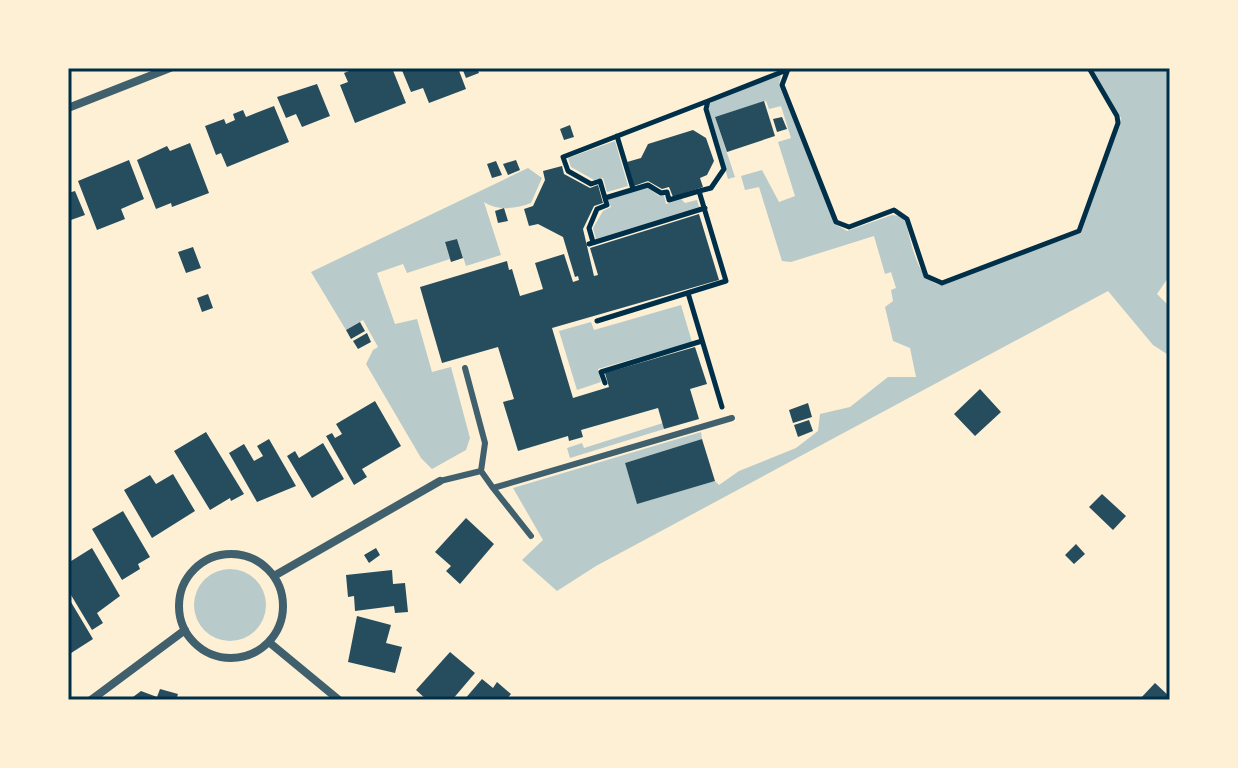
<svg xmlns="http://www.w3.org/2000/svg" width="1238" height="768" viewBox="0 0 1238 768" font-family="'Archivo Narrow',sans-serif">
<rect width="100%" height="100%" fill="#fdf0d5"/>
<!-- green -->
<path fill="#b9caca" d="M1092,68h78v207l-13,19 13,13v49l-17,-11 -45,-54 -512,275 -39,25 -35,-31 21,-20 -30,-52 188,-56 1,7 -77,24 12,40 78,-22 4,4 20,-14 57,-23 22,-17 2,-17 30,-7 38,-30h28l-6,-29 -17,-7 -8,-34 8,-6 -2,-11 5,-2 -5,-16 -6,2 -11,-38 -83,26 -9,-1 -23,-74 -14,3 -4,-14 21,-6 17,32 16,-6 -17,-54 13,-4 -10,-32 -12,3 -3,-8 -51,16 20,60 -7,2 -20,-70 3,-7 70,-27 -2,10 56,139 12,7 45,-16 8,1 5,5c7,21 11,60 36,64l140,-52 40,-115z
M615,141l13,45 -21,6 -4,-14 -9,2 -23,-13 -3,-9z
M528,168l14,10 -11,25c-16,6 -34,8 -47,-1l17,53 -35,11 -9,-27 -12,4 5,16 -43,14 -4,-9 -26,9 18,51 22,-5 15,53 19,-5 19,71 -4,12 -34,19 -11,-11 -55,-94 7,-14 5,-3 -15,-27 -17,10 -35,-58z
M647,187l12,9 5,-1 2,9 15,-5 4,4 12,-3 2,7 -103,32 -3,-11 10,-17 8,-4 -3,-8z
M681,305l11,37 -94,27 3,13 -24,8 -18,-59 32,-9 3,8z
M663,423l1,6 -94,29 -3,-10 15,-5 2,5z
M194 605a36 36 0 1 1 72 0a36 36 0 1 1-72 0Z"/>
<!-- building -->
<path fill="#264d5e" d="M348,68h44l14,35 -51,20 -15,-38 8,-3 -4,-9 5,-2z
M401,68h57l8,21 -37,14 -6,-15 -12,4z
M462,68h15l2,5 -13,5z
M317,84l13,32 -28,11 -6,-13 -10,4 -9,-21z
M764,101l11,35 -48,16 -12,-35z
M274,106l15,36 -62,25 -6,-14 -5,2 -11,-29 19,-7 2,5 9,-4 -2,-6 10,-4 3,7z
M782,117l5,12 -10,3 -4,-13z
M570,125l4,12 -10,3 -4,-11z
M693,130l13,8 8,23 -7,14 -7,3 3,9 -30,10 -4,-10 -7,2 -14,-8 -14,5 -7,-24 14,-4 7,-14z
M190,143l19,50 -37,14 -1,-4 -15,6 -19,-49 30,-14 3,5z
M129,160l15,39 -23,10 4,10 -28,11 -19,-49z
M516,160l4,10 -12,5 -5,-11z
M496,161l6,14 -10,3 -5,-14z
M562,166l2,8 26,14 8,-3 5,18 -9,3 -11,23 11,47 4,-1 -8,-27 109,-34 20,66 -167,48 21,70 36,-11 -4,-14 90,-26 12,37 -17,5 9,30 -35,10 -6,-21 -77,22 2,7 -14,4 -1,-5 -50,15 -15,-49 11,-3 -16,-52 -56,16 -22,-76 87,-26 2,9 3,-1 8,27 23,-7 -8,-26 29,-9 9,28 6,-2 -1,-4 -3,1 -12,-40 -25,-13 -9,2 -5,-17 9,-3 12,-26 -2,-9z
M75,191l10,24 -17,6v-28z
M504,208l4,13 -10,2 -3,-12z
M457,239l6,19 -12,4 -6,-20z
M193,247l8,21 -15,5 -8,-21z
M208,294l5,14 -11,4 -5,-14z
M360,322l5,9 -14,8 -5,-9z
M367,333l4,9 -13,7 -5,-8z
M980,389l21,23 -26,24 -21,-22z
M375,401l26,45 -39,23 5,8 -13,8 -28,-49 6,-3 3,5 7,-4 -6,-10z
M808,403l4,14 -19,6 -4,-13z
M809,420l4,11 -15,6 -4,-12z
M206,432l38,62 -13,7 -1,-3 -20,12 -36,-59z
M269,439l27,47 -39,16 -28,-49 15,-9 10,17 9,-5 -6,-10z
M702,439l13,42 -78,23 -12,-41z
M323,443l21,36 -32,19 -25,-42 8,-5 4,7z
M173,474l22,37 -43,27 -28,-48 26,-15 6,9z
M1102,494l24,22 -13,14 -24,-23z
M123,511l27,46 -12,7 2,5 -18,11 -30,-51z
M466,518l28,26 -34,40 -14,-13 5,-5 -16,-14z
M1076,544l9,10 -11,10 -9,-9z
M92,548l28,48 -23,17 6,10 -11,7 -24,-40v-27z
M376,548l4,7 -11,8 -5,-8z
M392,570l1,14 12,-1 3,29 -13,1 -1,-7 -39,5 -1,-15 -6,1 -2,-22z
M68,597l25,42 -25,16z
M357,616l34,9 -5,18 16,4 -7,26 -47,-11z
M450,652l25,21 -23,27h-25l-11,-10z
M482,679l11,9 4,-6 14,12 -5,6h-42z
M1155,683l15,14v3h-31z
M160,689l18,5 -2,6h-47l12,-9 16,6z"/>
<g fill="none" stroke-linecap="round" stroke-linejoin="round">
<!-- path -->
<path stroke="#003049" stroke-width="5" d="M788,69l-6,16 54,137 13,5 45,-17 13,9 19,57 16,7 137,-52 39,-108 -1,-7 -28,-48
M617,136l16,53
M605,198l43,-13 13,8 6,-1 2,8 30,-9
M593,242l-4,-14 8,-19 10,-4 -7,-24 -9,3 -23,-13 -5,-14 145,-56
M589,244l116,-36
M688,293l34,114
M597,321l129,-40 -27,-90 12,-3 13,-19 -18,-60 2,-8 79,-31
M605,383l-4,-11 101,-31"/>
<!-- service -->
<path stroke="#3f606c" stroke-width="6" d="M481,471l12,17 239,-70
M440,481l41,-10 4,-28 -20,-75
M493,488l38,48"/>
<!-- minor -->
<path stroke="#3f606c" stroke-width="8" d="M68,108l102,-40
M179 606a52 52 0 1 1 104 0a52 52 0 1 1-104 0Z
M274,576l166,-95
M270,643l69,57
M91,700l94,-70"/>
</g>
<!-- border -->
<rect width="1238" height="768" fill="none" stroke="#fdf0d5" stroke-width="140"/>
<rect x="70" y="70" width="1098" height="628" fill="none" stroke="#003049" stroke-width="3"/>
</svg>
